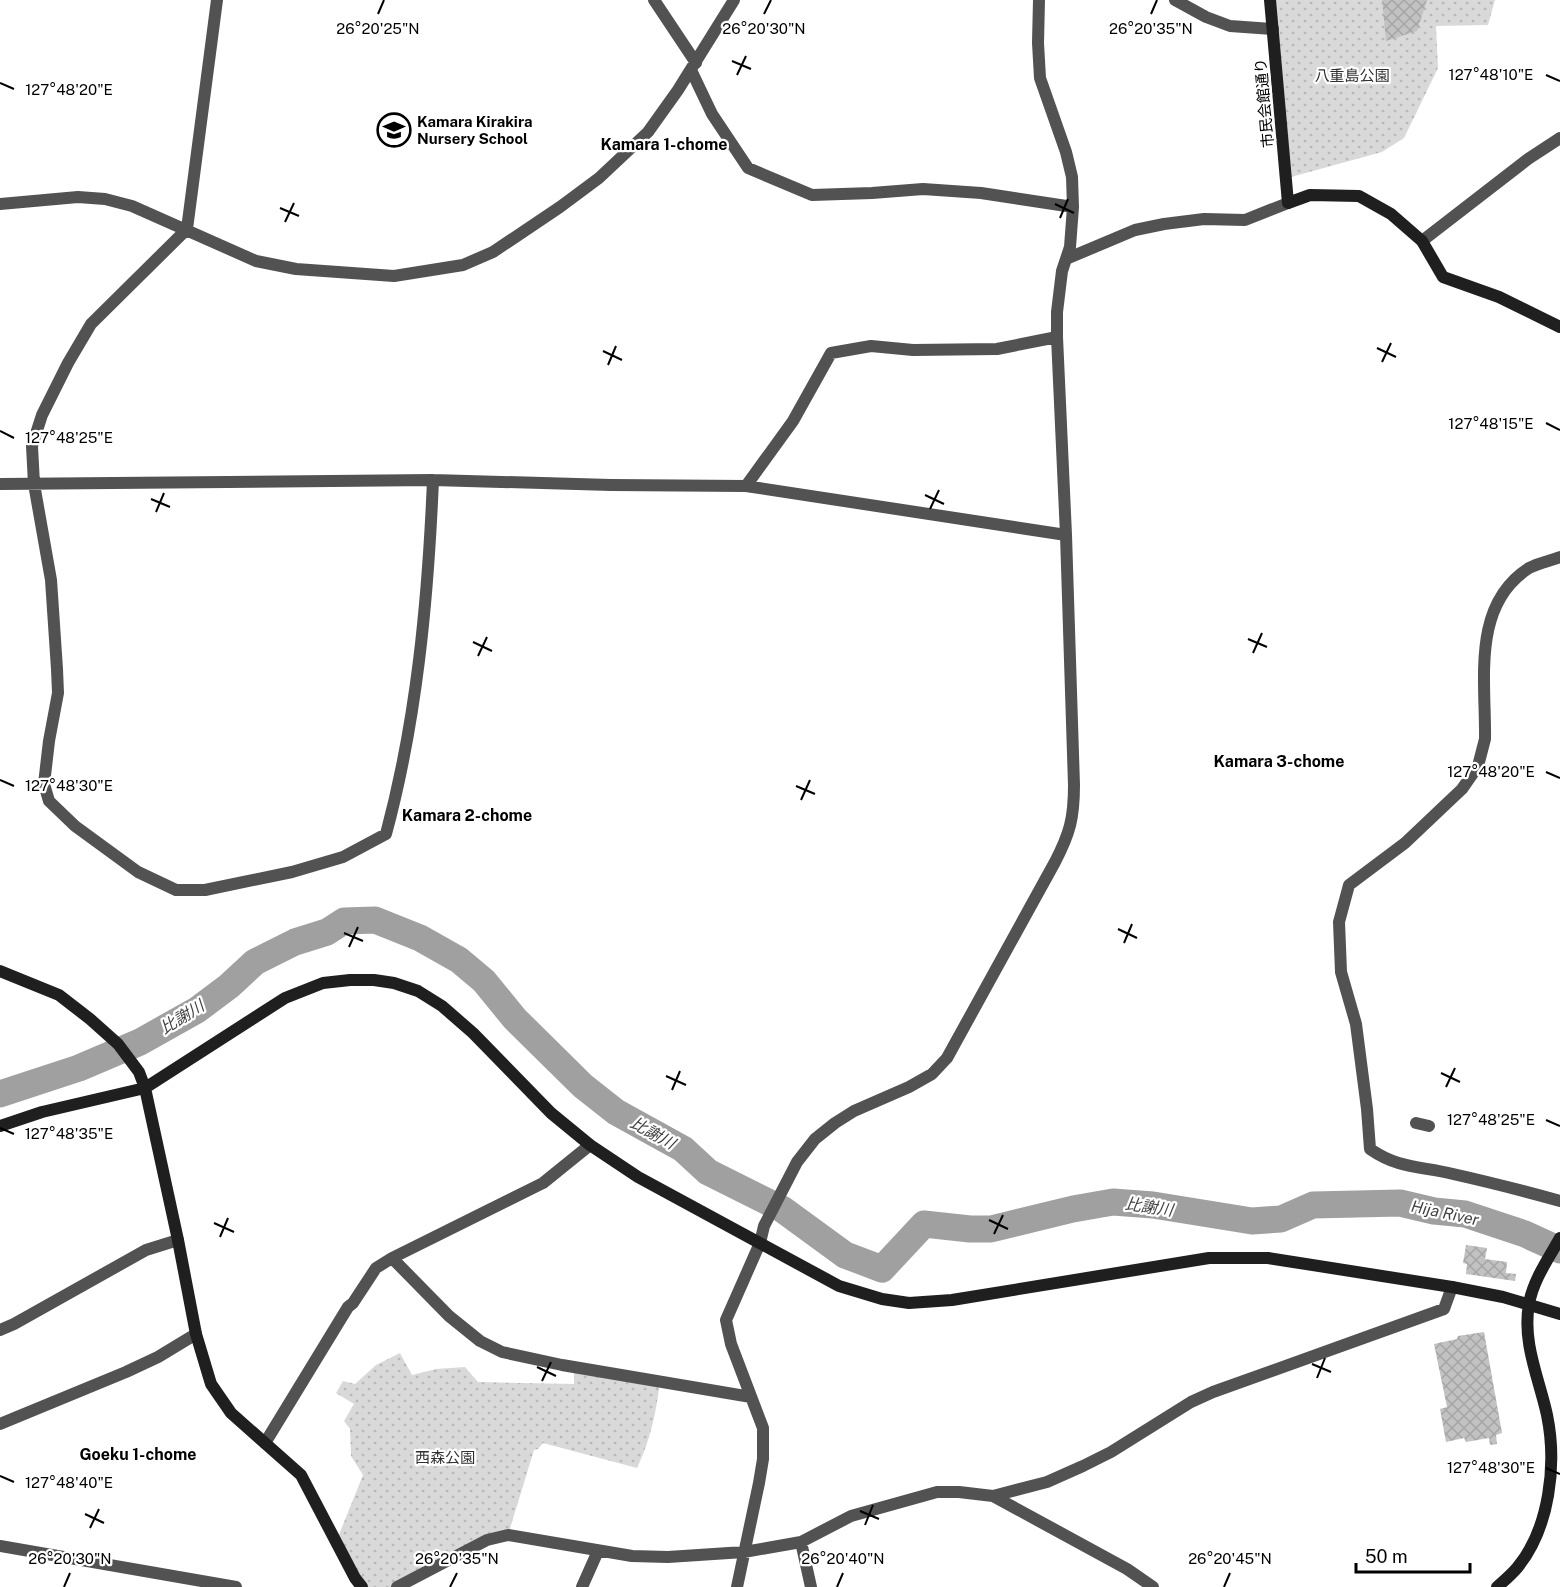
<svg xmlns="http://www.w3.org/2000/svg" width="1560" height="1587" viewBox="0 0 1560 1587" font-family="'Public Sans','Noto Sans JP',sans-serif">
<defs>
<pattern id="park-dots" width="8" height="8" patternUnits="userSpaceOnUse" patternTransform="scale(1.5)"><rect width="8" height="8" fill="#d9d9d9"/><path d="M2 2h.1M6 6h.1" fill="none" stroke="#b8b8b8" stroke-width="1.8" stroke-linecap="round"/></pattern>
<pattern id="building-cross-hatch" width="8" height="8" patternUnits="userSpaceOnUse" patternTransform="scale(1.5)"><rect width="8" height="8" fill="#c2c2c2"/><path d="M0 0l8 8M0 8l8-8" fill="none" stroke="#a5a5a5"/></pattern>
</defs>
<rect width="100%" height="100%" fill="#fff"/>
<!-- park -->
<path fill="url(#park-dots)" d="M1274,0h221l-7,25 -52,1 2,42 -34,70 -22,14 -102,28z
M400,1353l12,22 24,-6 29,-2 13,15 96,2v-17l86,14c-4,32 -9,57 -23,87l-94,-25 -5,6 -4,1 -26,85 -111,52h-35l-26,-45 27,-67 -12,-19 -1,-27 -6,-8 10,-17 -18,-11 7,-12 12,3 21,-19z"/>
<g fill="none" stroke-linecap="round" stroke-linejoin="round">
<!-- river -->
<path stroke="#a0a0a0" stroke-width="27" d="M0,1094l79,-26 61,-26 57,-32 32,-24 26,-24 40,-20 32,-10 17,-11 31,-1 45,18 39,22 25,21 31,38 68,67 33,26 67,37 25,23 74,37 63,46 37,14 42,-45 46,5h21l82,-20 40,-7 40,3 99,16 29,-2 32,-14 87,-2 34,8 31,3 60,20 35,16"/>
</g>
<!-- building -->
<path fill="url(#building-cross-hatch)" d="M1382,0h45l-10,31 -31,10z
M1466,1245l21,3 -2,11 22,3 -1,11 10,1 -1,7 -49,-7 1,-10 -4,-1z
M1484,1332l18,101 -6,2 1,9 -7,1 -1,-7 -23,4 -2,-4 -18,4 -6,-33 7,-2 -13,-63 23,-5 1,-3z"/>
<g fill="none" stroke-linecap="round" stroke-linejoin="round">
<!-- street -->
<path stroke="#525252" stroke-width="12" d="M217,0l-30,229 -96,95 -23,39 -26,52 -10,31 2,38 17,96 6,89 1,24 -9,48 -5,43 5,17 26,25 63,46 38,18h29l87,-18 51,-15 43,-23c31,-115 42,-235 47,-354
M654,0l42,63
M1175,0l31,17 24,9 43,3
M691,70l21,44 36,54 64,27 60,-2 51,-4 58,4 92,14
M0,204l78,-7 27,2 27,7 124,55 40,8 98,7 69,-11 30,-13 67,-45 39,-29 49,-46 30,-42 56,-90
M1422,241l106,-82 32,-21
M1066,259l69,-29 29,-6 40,-5 41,1 43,-17
M0,484l433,-4 178,5 135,1 320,49
M746,486l47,-65 38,-68 40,-7 42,4 84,-1 60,-12
M1560,557c-10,4 -22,6 -31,11 -58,37 -43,113 -44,171l-7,27 -16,23 -57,54 -56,42 -10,37 2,50 15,52 11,85 3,40c29,20 50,17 83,25 36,8 71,17 107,27
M1416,1123l13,3
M392,1258l57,58 31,25 22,11 60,13 189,32
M0,1330l14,-6 132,-74 32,-10
M0,1424l126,-52 32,-15 38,-23
M265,1443l83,-136 5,-4 23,-35 16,-10 151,-75 47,-38
M993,1496l134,73 26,18
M801,1542l10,45
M0,1546l236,41
M397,1587l90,-47 21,-5 124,21 36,1 76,-5 57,-10 50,-26 86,-24h22l34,4 54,-14 36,-16 28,-14 80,-50 22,-10 231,-83 8,-22
M582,1587l16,-36
M737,1587l22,-104 4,-24v-31l-32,-84 -5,-24 34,-77 4,-17 33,-64 18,-23 20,-16 19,-12 55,-24 23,-13 15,-16 108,-196c15,-29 19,-44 19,-77l-8,-250 -9,-198v-25l5,-41 8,-24 3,-40 -1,-30 -6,-25 -26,-74 -2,-35 1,-43"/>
<!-- secondary -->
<path stroke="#1f1f1f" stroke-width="12" d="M1270,0l18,203 22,-8 49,1 32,18 31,27 21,36 56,20 61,30
M0,971l59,24 31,24 28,25 21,28 6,16 33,152 18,94 15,50 20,29 70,62 54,103 7,9
M0,1126l42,-14 103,-24 140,-90 38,-15 27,-3h24l20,3 24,8 24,15 31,27 78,80 39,32 48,32 201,109 43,13 27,4 43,-3 257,-42h59l184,29 51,10 57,17
M1497,1587c7,-6 14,-12 20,-19 33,-40 40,-104 30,-153 -8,-37 -25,-72 -18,-111 4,-24 20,-46 31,-66"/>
</g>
<!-- ticks -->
<path fill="none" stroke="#000" stroke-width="2" d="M378,14l6,-14M764,14l7,-14M1151,14l6,-14M732,61l19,8M737,75l9,-19M1546,75l14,6M0,83l14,6M1055,204l19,9M280,208l19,8M1060,218l8,-19M285,222l9,-19M1377,348l19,9M603,351l19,9M1382,362l9,-19M608,365l8,-19M1546,423l14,7M0,431l14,7M925,495l19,9M151,499l19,8M930,509l9,-19M156,512l8,-19M1248,639l19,8M473,642l19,9M1253,653l9,-20M478,656l9,-19M1546,772l14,6M0,780l14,6M796,786l19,8M801,800l9,-20M1118,929l19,9M344,933l19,8M1124,943l8,-19M349,947l9,-20M1441,1073l19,9M666,1076l20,9M1446,1087l9,-19M672,1090l8,-19M1546,1120l14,6M0,1128l14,6M989,1220l19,9M214,1223l20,9M994,1234l9,-19M220,1237l8,-19M1312,1364l19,8M537,1367l19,9M1317,1378l8,-20M542,1381l9,-19M1546,1468l14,6M0,1476l14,6M860,1511l19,8M85,1514l19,9M865,1525l8,-20M90,1528l9,-19M64,1587l6,-14M450,1587l7,-14M837,1587l6,-14M1224,1587l6,-14"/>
<!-- icons -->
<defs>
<g id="school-ring" transform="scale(1.725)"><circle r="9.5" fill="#fff" stroke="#000" stroke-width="1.5"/><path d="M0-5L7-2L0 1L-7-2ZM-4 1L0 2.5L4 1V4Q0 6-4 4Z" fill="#000"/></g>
</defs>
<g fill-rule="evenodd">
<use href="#school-ring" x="394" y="130"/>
</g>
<g text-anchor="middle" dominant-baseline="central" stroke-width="4.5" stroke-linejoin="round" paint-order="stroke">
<!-- park labels -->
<g font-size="15" fill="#303030" stroke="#fff">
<text x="1352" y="75">八重島公園</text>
<text x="445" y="1457">西森公園</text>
</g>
<!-- street labels -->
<g font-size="15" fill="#000" stroke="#fff">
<text transform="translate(1264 103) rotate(-95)">市民会館通り</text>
</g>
<!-- poi labels -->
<g font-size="15" font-weight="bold" fill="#000" stroke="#fff" text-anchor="start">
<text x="417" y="121">Kamara Kirakira<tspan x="417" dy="17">Nursery School</tspan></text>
</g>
<!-- neighbourhood labels -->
<g font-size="16" font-weight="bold" fill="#000" stroke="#fff">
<text x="664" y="144">Kamara 1-chome</text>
<text x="1279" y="761">Kamara 3-chome</text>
<text x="467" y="815">Kamara 2-chome</text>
<text x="138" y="1454">Goeku 1-chome</text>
</g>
<!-- water labels -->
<g font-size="16" font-style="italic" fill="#414141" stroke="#fff">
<text transform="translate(182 1017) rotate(-32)">比謝川</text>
<text transform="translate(653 1133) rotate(29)">比謝川</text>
<text transform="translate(1149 1207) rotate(8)">比謝川</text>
<text transform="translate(1445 1213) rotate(12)">Hija River</text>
</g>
</g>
<g font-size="15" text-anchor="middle" fill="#000" stroke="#fff" stroke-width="4.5" stroke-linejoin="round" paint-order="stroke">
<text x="378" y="34">26°20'25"N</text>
<text x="764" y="34">26°20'30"N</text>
<text x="1151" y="34">26°20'35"N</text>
<text x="1491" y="80">127°48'10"E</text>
<text x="69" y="95">127°48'20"E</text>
<text x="1491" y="429">127°48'15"E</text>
<text x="69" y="443">127°48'25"E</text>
<text x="1491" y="777">127°48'20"E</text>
<text x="69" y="791">127°48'30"E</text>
<text x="1491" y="1125">127°48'25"E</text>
<text x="69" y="1139">127°48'35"E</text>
<text x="1491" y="1473">127°48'30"E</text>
<text x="69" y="1488">127°48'40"E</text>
<text x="70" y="1564">26°20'30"N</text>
<text x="457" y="1564">26°20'35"N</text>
<text x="843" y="1564">26°20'40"N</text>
<text x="1230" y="1564">26°20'45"N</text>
</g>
<!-- scale -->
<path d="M1356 1563v9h114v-9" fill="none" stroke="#000000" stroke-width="3"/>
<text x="1365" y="1563" font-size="18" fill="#000000" stroke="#ffffff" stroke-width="4.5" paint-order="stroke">50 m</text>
</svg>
